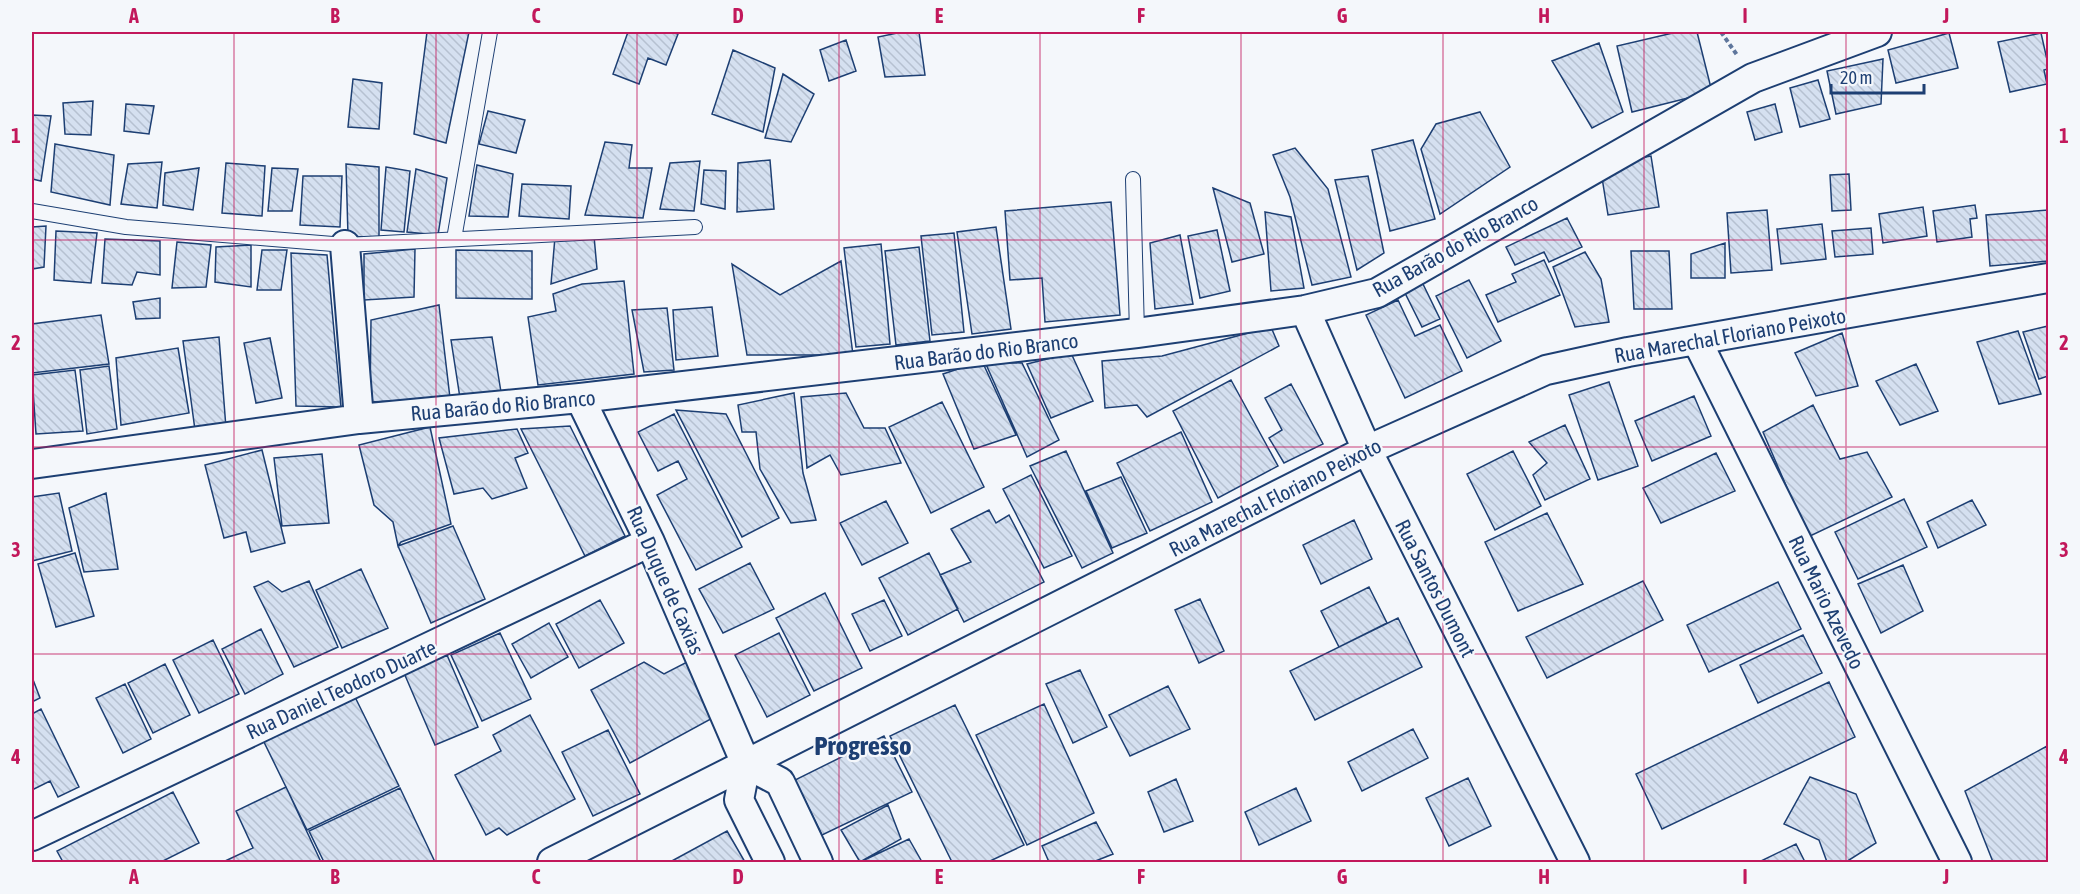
<svg xmlns="http://www.w3.org/2000/svg" width="2080" height="894" viewBox="0 0 2080 894" font-family="'Asap Condensed',sans-serif">
<defs>
<pattern id="building-back-hatch" width="6" height="6" patternUnits="userSpaceOnUse" patternTransform="scale(1.5)"><rect width="6" height="6" fill="#d5e0f0"/><path d="M-1 5l2 2M0 0l6 6M5-1l2 2" fill="none" stroke="#b6c1d1"/></pattern>
</defs>
<rect width="100%" height="100%" fill="#f4f7fb"/>
<!-- building -->
<path fill="url(#building-back-hatch)" stroke="#1d3f73" stroke-width="1.5" d="M427,32h42l-23,111 -32,-9z
M628,32h42l8,2 -12,31 -18,-7 -9,26 -26,-10z
M902,32h17l6,43 -40,2 -7,-40z
M1677,32h20l15,60 -80,20 -15,-66z
M1949,33l9,35 -62,15 -8,-33z
M2041,33l7,31v5l-4,1 3,14 -37,8 -12,-50z
M846,40l10,31 -27,10 -9,-31z
M1599,43l24,69 -31,16 -40,-67z
M733,50l42,18 -12,64 -51,-18z
M1883,59l-2,45 -45,10 -9,-43z
M783,74l31,20 -23,48 -26,-4z
M353,79l29,4 -3,46 -31,-2z
M1818,80l12,39 -30,8 -10,-39z
M93,101l-2,34 -26,-1 -2,-31z
M126,104l28,2 -5,28 -25,-3z
M1775,104l7,28 -27,8 -8,-28z
M488,111l37,9 -9,33 -37,-9z
M1480,112l30,55 -70,47 -19,-65 15,-25z
M32,115l19,1 -10,65 -9,-2z
M1413,140l22,79 -45,12 -18,-81z
M605,142l27,3 -3,23h23l-9,50 -58,-3z
M55,144l59,11 -4,50 -59,-13z
M1295,148l33,41 23,88 -39,8 -22,-88 -17,-42z
M1651,156l8,51 -51,8 -8,-50z
M770,160l4,49 -37,3 1,-49z
M700,161l-6,50 -34,-2 10,-46z
M162,162l-5,46 -36,-4 7,-40z
M226,163l39,3 -3,50 -40,-3z
M346,164l33,3v71l-31,-2z
M477,165l36,9 -5,43 -39,-1z
M386,167l24,4 -6,61 -23,-2z
M199,168l-6,42 -30,-5 2,-32z
M272,168l26,1 -6,42h-24z
M416,169l31,9 -9,57 -31,-3z
M704,170l22,1 -1,38 -24,-5z
M1849,174l2,36 -19,1 -2,-36z
M303,176h39l-2,51 -40,-2z
M1368,176l16,77 -27,17 -22,-90z
M522,184l49,2 -2,33 -50,-3z
M1213,188l37,15 14,51 -32,8z
M1111,202l9,113 -75,7 -3,-44 -32,2 -5,-69z
M1975,205l2,13 -7,1 2,18 -35,5 -4,-31z
M1923,207l4,29 -44,7 -4,-29z
M1767,210l5,60 -41,3 -4,-60z
M2048,210v51l-58,5 -4,-51z
M1265,212l26,5 13,71 -33,3z
M1567,218l15,29 -33,15 -5,-10 -29,13 -9,-18z
M1822,224l4,35 -45,5 -4,-35z
M46,226l-2,41 -12,2v-42z
M996,227l15,102 -39,5 -15,-102z
M1871,228l2,26 -38,3 -3,-26z
M1217,230l13,61 -30,7 -12,-62z
M56,231l41,2 -6,50 -37,-3z
M954,233l10,99 -32,3 -11,-99z
M1180,235l13,69 -38,5 -5,-66z
M594,236l3,33 -46,15 4,-47z
M105,239l55,2v34l-23,-3 -5,13 -30,-2z
M177,242l34,3 -5,42 -34,1z
M1725,243v35h-34v-24z
M881,244l9,100 -34,3 -12,-99z
M251,245v42l-36,-5 1,-35z
M919,247l11,94 -34,4 -11,-94z
M415,249l-1,48 -50,3v-46z
M262,250h25l-6,40h-24z
M456,250l76,1v48l-76,-1z
M1631,251h38l3,58h-38z
M1585,252l16,27 8,43 -34,5 -22,-60z
M291,253l36,2 14,152 -45,-1z
M1544,260l16,35 -62,27 -12,-27 30,-13 -4,-8z
M841,261l12,94h-106l-15,-91 48,31z
M1421,280l19,39 -18,8 -19,-38z
M1469,280l32,61 -34,17 -31,-62z
M624,281l10,93 -96,11 -10,-68 28,-6 -3,-17 29,-10z
M160,298v20l-24,1 -3,-17z
M1398,300l17,36 25,-11 22,46 -57,27 -39,-83z
M439,305l11,93 -80,4 1,-82z
M712,307l6,49 -42,4 -3,-50z
M667,308l7,62 -30,2 -12,-62z
M101,315l8,49 -77,9v-49z
M2048,326v50l-9,3 -16,-47z
M1271,327l8,19 -132,71 -10,-12 -32,3 -3,-47 60,-5z
M2018,331l23,63 -42,10 -22,-62z
M1842,333l16,53 -42,10 -21,-43z
M219,337l7,91 -31,2 -12,-89z
M492,337l9,55 -41,6 -9,-58z
M270,338l12,60 -26,5 -12,-60z
M178,348l11,65 -68,12 -5,-67z
M1071,353l22,48 -42,17 -24,-54z
M982,361l34,74 -42,14 -31,-75z
M985,362l37,1 37,77 -32,17z
M1916,364l22,47 -38,14 -24,-44z
M109,366l8,63 -30,5 -7,-64z
M75,370l8,61 -47,3 -4,-59z
M1231,380l47,86 -60,32 -45,-87z
M1609,382l29,84 -40,14 -29,-85z
M1291,384l32,60 -39,19 -15,-25 13,-8 -17,-32z
M794,393l9,80 13,47 -25,3 -31,-54 -4,-37h-14l-4,-27z
M846,393l18,35h21l16,35 -60,12 -11,-20 -23,13 -6,-71z
M1694,396l17,40 -59,25 -17,-40z
M942,402l42,85 -53,26 -42,-86z
M1813,405l27,54 27,-7 25,45 -84,40 -45,-105z
M676,410l50,4 53,104 -37,19z
M674,414l68,133 -46,23 -39,-75 30,-16 -9,-18 -20,10 -20,-39z
M1565,425l25,54 -45,21 -12,-25 14,-12 -18,-21z
M570,426l55,110 -40,20 -64,-127z
M430,427l21,97 -50,18 -3,4 -5,-24 -19,-17 -15,-60z
M517,429l11,24 -13,5 12,30 -35,11 -9,-11 -29,6 -15,-56z
M1181,432l31,70 -62,29 -33,-68z
M262,450l23,93 -34,9 -5,-20 -22,6 -19,-73z
M1066,451l47,102 -31,15 -52,-102z
M1513,451l28,55 -46,24 -28,-56z
M1716,453l19,38 -74,32 -18,-35z
M322,454l7,69 -47,3 -8,-68z
M1031,475l41,81 -28,12 -41,-79z
M1121,477l26,56 -35,15 -26,-57z
M59,493l13,58 -40,10v-64z
M106,493l12,76 -34,3 -15,-64z
M1904,499l23,48 -69,32 -23,-47z
M1972,500l14,25 -48,23 -11,-26z
M886,501l22,42 -46,22 -22,-42z
M989,510l7,13 13,-8 35,67 -80,40 -24,-47 31,-13 -20,-33z
M1547,513l36,71 -65,27 -33,-69z
M1354,520l18,39 -51,25 -18,-39z
M453,526l32,73 -54,24 -33,-77z
M75,553l19,63 -38,11 -18,-63z
M929,553l29,56 -50,26 -29,-57z
M750,563l24,46 -51,24 -24,-44z
M1903,565l20,46 -42,22 -23,-49z
M361,569l27,59 -46,20 -26,-58z
M268,581l14,11 27,-11 29,66 -44,20 -40,-80z
M1643,581l20,39 -116,58 -21,-41z
M1778,582l23,47 -92,43 -22,-47z
M1369,587l18,36 -48,24 -18,-36z
M825,593l37,75 -48,23 -38,-73z
M1200,599l24,52 -25,12 -24,-53z
M600,600l24,43 -45,25 -23,-44z
M884,600l18,36 -32,15 -18,-37z
M1398,618l24,49 -107,53 -25,-49z
M549,623l19,34 -37,21 -19,-34z
M261,629l22,45 -38,20 -23,-45z
M500,633l31,66 -49,22 -31,-66z
M779,633l31,62 -43,22 -32,-62z
M1803,635l19,38 -64,30 -18,-38z
M213,640l26,54 -40,19 -26,-53z
M447,655l31,72 -43,18 -31,-72z
M691,660l29,54 -90,49 -39,-73 53,-28 20,12z
M165,664l25,51 -37,18 -25,-50z
M1080,670l27,57 -34,16 -27,-59z
M32,677l8,21 -8,4z
M1829,682l26,55 -193,92 -26,-55z
M125,684l26,55 -28,14 -27,-55z
M1168,686l22,43 -60,27 -21,-41z
M353,693l46,93 -92,44 -45,-92z
M1044,704l50,109 -67,32 -51,-110z
M955,705l69,140 -36,17h-36l-62,-126z
M41,709l38,78 -21,10 -8,-16 -18,9v-76z
M530,715l45,84 -68,36 -8,-7 -13,7 -31,-60 46,-24 -8,-16z
M1413,729l15,29 -66,33 -14,-29z
M608,730l32,64 -47,22 -31,-64z
M884,736l28,56 -90,43 -27,-55z
M2047,746l1,116h-55l-28,-71z
M1810,777l46,17 20,49 -30,19h-19l-8,-22 -35,-16z
M1468,778l23,48 -42,20 -23,-48z
M1176,779l17,42 -29,11 -16,-40z
M286,787l35,75h-98l30,-14 -17,-37z
M400,788l35,74h-111l-15,-31z
M1296,788l15,33 -52,24 -14,-33z
M173,792l26,51 -38,19h-98l-6,-11z
M888,805l13,34 -41,23 -19,-32z
M1096,822l17,32 -20,8h-44l-7,-16z
M727,831l18,31h-75z
M909,839l13,23h-62z
M1796,844l9,18h-46z"/>
<g fill="none" stroke-linecap="round" stroke-linejoin="round">
<!-- lane casing -->
<g stroke="#1d3f73" stroke-width="16">
<path id="lane" d="M1133,179l4,154
M32,211l94,16 219,18 350,-18
M454,239l36,-207"/>
</g>
<!-- street casing -->
<g stroke="#1d3f73" stroke-width="32">
<path id="street" d="M345,245l14,174
M1305,310l62,140 208,412
M1697,341l260,521
M580,398l70,144 96,222 -7,36 31,62
M32,464l327,-45 221,-21 557,-65 168,-23 72,-17 376,-215 124,-46
M746,764l34,18 38,80
M32,836l618,-294
M552,862l815,-412 179,-80 82,-18 420,-74"/>
</g>
<!-- path -->
<path stroke="#5e769c" stroke-width="4" stroke-dasharray="4.5 3" stroke-linecap="butt" d="M1721,32l16,23"/>
<!-- lane -->
<use href="#lane" stroke="#f4f7fb" stroke-width="14"/>
<!-- street -->
<use href="#street" stroke="#f4f7fb" stroke-width="28"/>
</g>
<!-- grid -->
<path fill="none" stroke="#c2185b" stroke-width="1.5" stroke-opacity="0.55" d="M234,32v830M436,32v830M637,32v830M839,32v830M1040,32v830M1241,32v830M1443,32v830M1644,32v830M1846,32v830M32,240h2016M32,447h2016M32,654h2016"/>
<g text-anchor="middle" dominant-baseline="central" stroke-width="4.5" stroke-linejoin="round" paint-order="stroke">
<!-- street labels -->
<g font-size="21" fill="#1d3f73" stroke="#f4f7fb">
<text transform="translate(1455 246) rotate(-29)">Rua Barão do Rio Branco</text>
<text transform="translate(1730 335) rotate(-10)">Rua Marechal Floriano Peixoto</text>
<text transform="translate(986 351) rotate(-7)">Rua Barão do Rio Branco</text>
<text transform="translate(503 405) rotate(-5)">Rua Barão do Rio Branco</text>
<text transform="translate(1275 497) rotate(-27)">Rua Marechal Floriano Peixoto</text>
<text transform="translate(666 580) rotate(66)">Rua Duque de Caxias</text>
<text transform="translate(1436 588) rotate(63)">Rua Santos Dumont</text>
<text transform="translate(1827 602) rotate(64)">Rua Mario Azevedo</text>
<text transform="translate(341 689) rotate(-25)">Rua Daniel Teodoro Duarte</text>
</g>
<!-- district labels -->
<g font-size="27" font-weight="bold" fill="#1d3f73" stroke="#f4f7fb">
<text x="863" y="745">Progresso</text>
</g>
</g>
<!-- border -->
<rect width="2080" height="894" fill="none" stroke="#f4f7fb" stroke-width="66"/>
<!-- scale -->
<path d="M1831 84v9h93v-9" fill="none" stroke="#1d3f73" stroke-width="3"/>
<text x="1840" y="84" font-size="18" fill="#1d3f73" stroke="#f4f7fb" stroke-width="4.5" paint-order="stroke">20 m</text>
<rect x="33" y="33" width="2014" height="828" fill="none" stroke="#c2185b" stroke-width="2"/>
<g font-size="20" text-anchor="middle" font-weight="bold" fill="#c2185b">
<text x="134" y="23">A</text>
<text x="335" y="23">B</text>
<text x="536" y="23">C</text>
<text x="738" y="23">D</text>
<text x="939" y="23">E</text>
<text x="1141" y="23">F</text>
<text x="1342" y="23">G</text>
<text x="1544" y="23">H</text>
<text x="1745" y="23">I</text>
<text x="1946" y="23">J</text>
<text x="16" y="143">1</text>
<text x="2064" y="143">1</text>
<text x="16" y="350">2</text>
<text x="2064" y="350">2</text>
<text x="16" y="557">3</text>
<text x="2064" y="557">3</text>
<text x="16" y="764">4</text>
<text x="2064" y="764">4</text>
<text x="134" y="884">A</text>
<text x="335" y="884">B</text>
<text x="536" y="884">C</text>
<text x="738" y="884">D</text>
<text x="939" y="884">E</text>
<text x="1141" y="884">F</text>
<text x="1342" y="884">G</text>
<text x="1544" y="884">H</text>
<text x="1745" y="884">I</text>
<text x="1946" y="884">J</text>
</g>
</svg>
